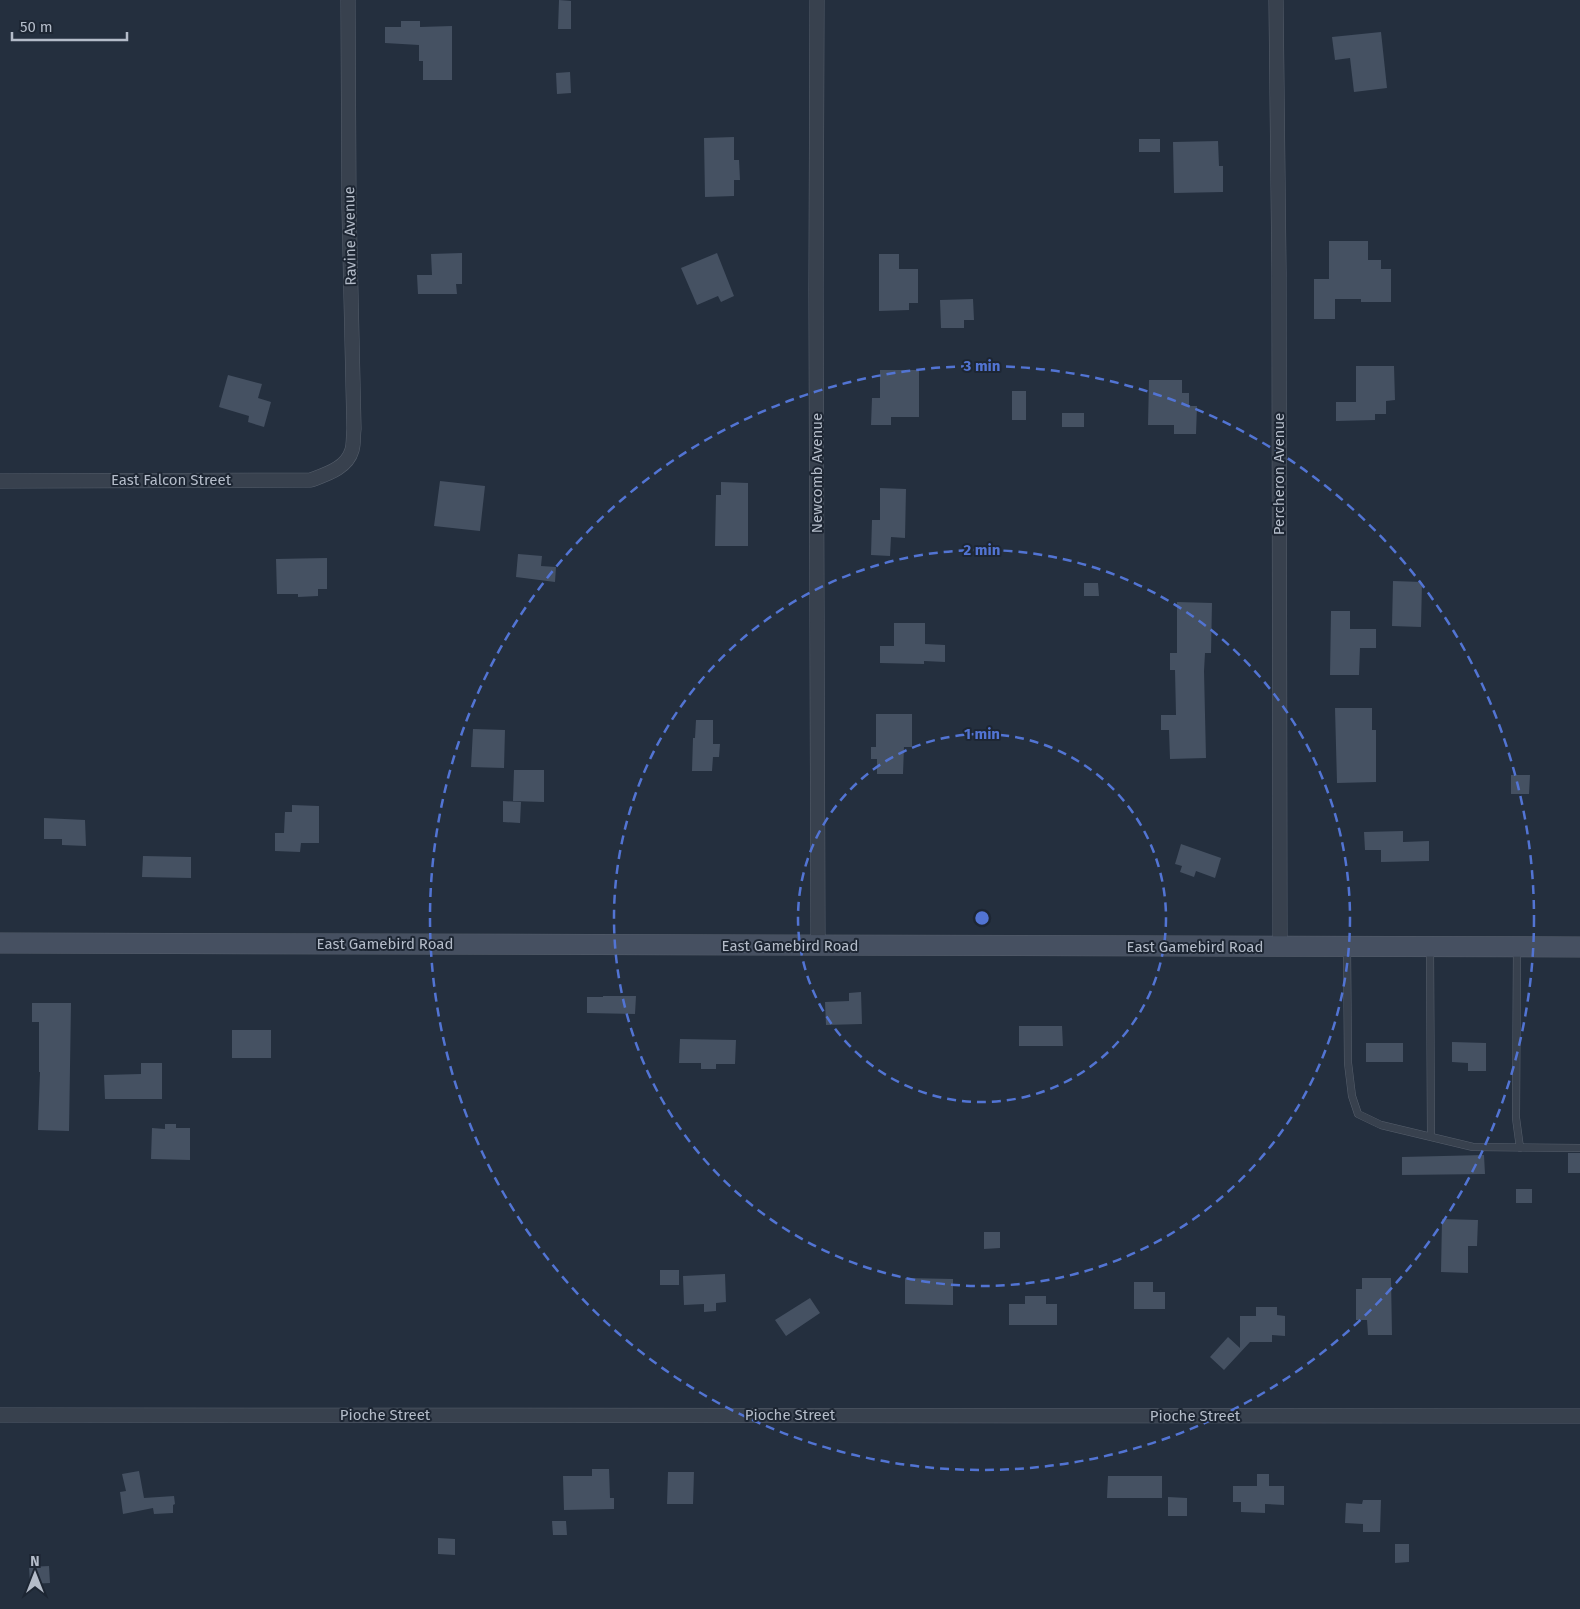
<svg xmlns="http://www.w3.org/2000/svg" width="1580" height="1609" viewBox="0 0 1580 1609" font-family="'Fira Sans',sans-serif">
<rect width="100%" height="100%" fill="#242f3e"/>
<!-- building -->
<path fill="#455162" d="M559,0l12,1v28h-13z
M401,21h19v6l32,-1v54h-29v-19h-4v-16l-34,-2v-16h16z
M1381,32l6,56 -33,4 -4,-34 -15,2 -3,-23z
M570,72l1,21 -14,1 -1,-21z
M734,137v23h5l1,20h-6v16l-29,1 -1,-59z
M1139,139h21v13h-21z
M1218,141l1,25h4v26l-49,1 -1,-51z
M1329,241h39v19h13v9h10v33h-30v-3h-26v20h-21v-40h15z
M462,253v31h-6l1,10h-39l-1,-19h15l-1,-21z
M717,253l17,43 -13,6 -3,-6 -21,9 -16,-37z
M879,254h20v15h19v34h-9v7l-30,1z
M973,299l1,21h-10v8h-23l-1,-28z
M1356,366h38l1,34 -9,1v13h-11v6l-39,1v-19h20z
M880,370h39v47h-28v8h-20l1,-27h8z
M228,375l34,9 -4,14 13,4 -7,25 -16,-5 1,-6 -30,-9z
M1149,380h33v13h7v13h8l-1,28h-22v-9h-26z
M1012,391h14v29h-14z
M1062,413h22v14h-22z
M440,481l45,5 -5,45 -46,-5z
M721,482l27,1v63h-33l1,-51h5z
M880,488l26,1 -1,49 -14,-1 -1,19 -19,-1 1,-35h8z
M518,554l24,2 -1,10 15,1 -1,15 -39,-5z
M327,558v31h-9v7l-20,1v-3h-21l-1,-35z
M1393,581l29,1 -1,45 -29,-1z
M1084,583h14l1,13h-15z
M1177,602l35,1 -1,50h-6l-1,18 2,87 -36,1 -1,-29h-8v-15h15l-1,-45h-5v-17h7z
M1331,611h19v18h26v19h-16l-1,27h-29z
M894,623h31v21l20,1v17l-21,-1v3l-44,-1v-17h14z
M1335,708h37v22h4v52l-39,1z
M876,714h36v33h-8l-1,27h-26v-15h-6v-12h5z
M696,720h17v24h7l-1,13h-6l-1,14h-20l1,-33h2z
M473,729l32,1 -1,38 -33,-1z
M514,770h30v32l-31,-1z
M1511,775h19l-1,19h-18z
M503,801l18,1 -1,21 -17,-1z
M292,805l27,1v37h-18l-1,9 -25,-1v-18h9l1,-21h7z
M44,818l41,2 1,26 -24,-1v-6h-18z
M1403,831v11l26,-1v20l-48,1v-12h-16l-1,-18z
M1181,844l40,14 -6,20 -19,-7 -2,6 -14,-5 2,-6 -7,-2z
M143,856l48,1v21l-49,-1z
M861,992l1,32 -36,1 -1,-23 24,-1v-8z
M603,996h33l-1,18 -48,-1v-16h16z
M32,1003h39l-2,128 -31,-1 2,-58h-1v-50h-7z
M1019,1026h43l1,20h-44z
M232,1030h39v28h-39z
M680,1039l56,1 -1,24h-19v5h-15v-6h-22z
M1452,1042l34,1v28h-18v-8l-16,-1z
M1366,1043h37v19h-37z
M141,1063h21v36h-57l-1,-24 37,-1z
M165,1124h11v4h14v32l-39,-1 1,-31 13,1z
M1568,1153h12v20h-12z
M1484,1155l1,19 -83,1v-18z
M1516,1189h16v14h-16z
M1442,1219l36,1 -1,26h-9v27l-27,-1z
M984,1232h16v16l-16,1z
M660,1270h19v15h-19z
M725,1274l1,28 -10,1v8l-12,1v-8l-20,1 -1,-29z
M905,1278l48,1v26l-48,-1z
M1362,1278h29l1,57h-24l-1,-15h-11v-31h6z
M1134,1282h19v10h12v17h-31z
M1025,1296h21v8h11v21h-48v-21h16z
M810,1298l10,15 -34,23 -11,-16z
M1256,1307h21v8l8,1v20l-13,-1v7h-22l-26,28 -14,-13 18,-20 12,11v-32h16z
M592,1469h17l1,29h4v11l-50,1 -1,-34h29z
M139,1471l5,27 30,-2 1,8 -2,1v8l-19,1 -1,-6 -30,6 -3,-22 6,-1 -4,-17z
M668,1472h26l-1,32h-26z
M1257,1474h12v12h15v19l-19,-1v9l-24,-1v-10h-8v-16h24z
M1108,1476h54v22h-55z
M1168,1497l19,1v18h-19z
M1363,1500h18l-1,32h-17v-8l-18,-1 1,-20 16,1z
M552,1521h14l1,14h-14z
M438,1538l17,1v16l-17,-1z
M1395,1544h14v18l-14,1z
M49,1566l1,17 -20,1 -1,-17z"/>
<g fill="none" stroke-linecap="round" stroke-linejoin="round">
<!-- lane casing -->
<g stroke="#565f6c" stroke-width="8">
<path id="lane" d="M1347,947l1,116 4,33 6,18 23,11 92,22 107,1
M1430,947l1,190
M1517,947l-1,171 4,30"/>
</g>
<!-- street casing -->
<g stroke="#565f6c" stroke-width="15">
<path id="street" d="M817,0l-1,290 2,656
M1276,0l3,272 1,675
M0,481l311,-1c16,-6 36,-12 41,-30 2,-7 1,-14 2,-21l-5,-222 -1,-207
M0,1415l1580,1"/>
</g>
<!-- secondary casing -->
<g stroke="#565f6c" stroke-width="21">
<path id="secondary" d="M0,943l1580,4"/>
</g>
<!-- lane -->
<use href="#lane" stroke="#38414e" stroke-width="7"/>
<!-- street -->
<use href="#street" stroke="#38414e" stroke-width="14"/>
<!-- secondary -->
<use href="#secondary" stroke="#465061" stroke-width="20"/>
</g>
<!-- distance rings -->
<g fill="none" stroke="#5274d3" stroke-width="2.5" stroke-dasharray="9 6">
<circle cx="982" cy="918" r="184"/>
<circle cx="982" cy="918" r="368"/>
<circle cx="982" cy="918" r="552"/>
</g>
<g text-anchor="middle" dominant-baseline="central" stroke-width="4" stroke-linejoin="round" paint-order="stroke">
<!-- street labels -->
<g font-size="15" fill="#b4bcc9" stroke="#1d2633">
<text transform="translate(350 236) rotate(-91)">Ravine Avenue</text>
<text transform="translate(817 473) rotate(-90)">Newcomb Avenue</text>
<text transform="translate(1279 474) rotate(-90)">Percheron Avenue</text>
<text x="171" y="480">East Falcon Street</text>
<text x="385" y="944">East Gamebird Road</text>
<text x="790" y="946">East Gamebird Road</text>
<text x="1195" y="947">East Gamebird Road</text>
<text x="385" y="1415">Pioche Street</text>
<text x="790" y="1415">Pioche Street</text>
<text x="1195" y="1416">Pioche Street</text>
</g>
</g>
<circle cx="982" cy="918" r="8" fill="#5274d3" stroke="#1d2633" stroke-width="2.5"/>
<g font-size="15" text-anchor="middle" font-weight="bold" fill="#5274d3" stroke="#1d2633" stroke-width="4" stroke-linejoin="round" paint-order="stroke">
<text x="982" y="371">3 min</text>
<text x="982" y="555">2 min</text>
<text x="982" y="739">1 min</text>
</g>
<!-- north arrow -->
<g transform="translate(35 1574)" stroke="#1d2633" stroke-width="4" paint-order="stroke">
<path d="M0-4L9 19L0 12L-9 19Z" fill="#b4bcc9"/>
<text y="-8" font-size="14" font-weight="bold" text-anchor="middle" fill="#b4bcc9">N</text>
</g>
<!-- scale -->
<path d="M12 32v8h115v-8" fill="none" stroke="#b4bcc9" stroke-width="2.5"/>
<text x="20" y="32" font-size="15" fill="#b4bcc9" stroke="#1d2633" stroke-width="4" paint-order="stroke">50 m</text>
</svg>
